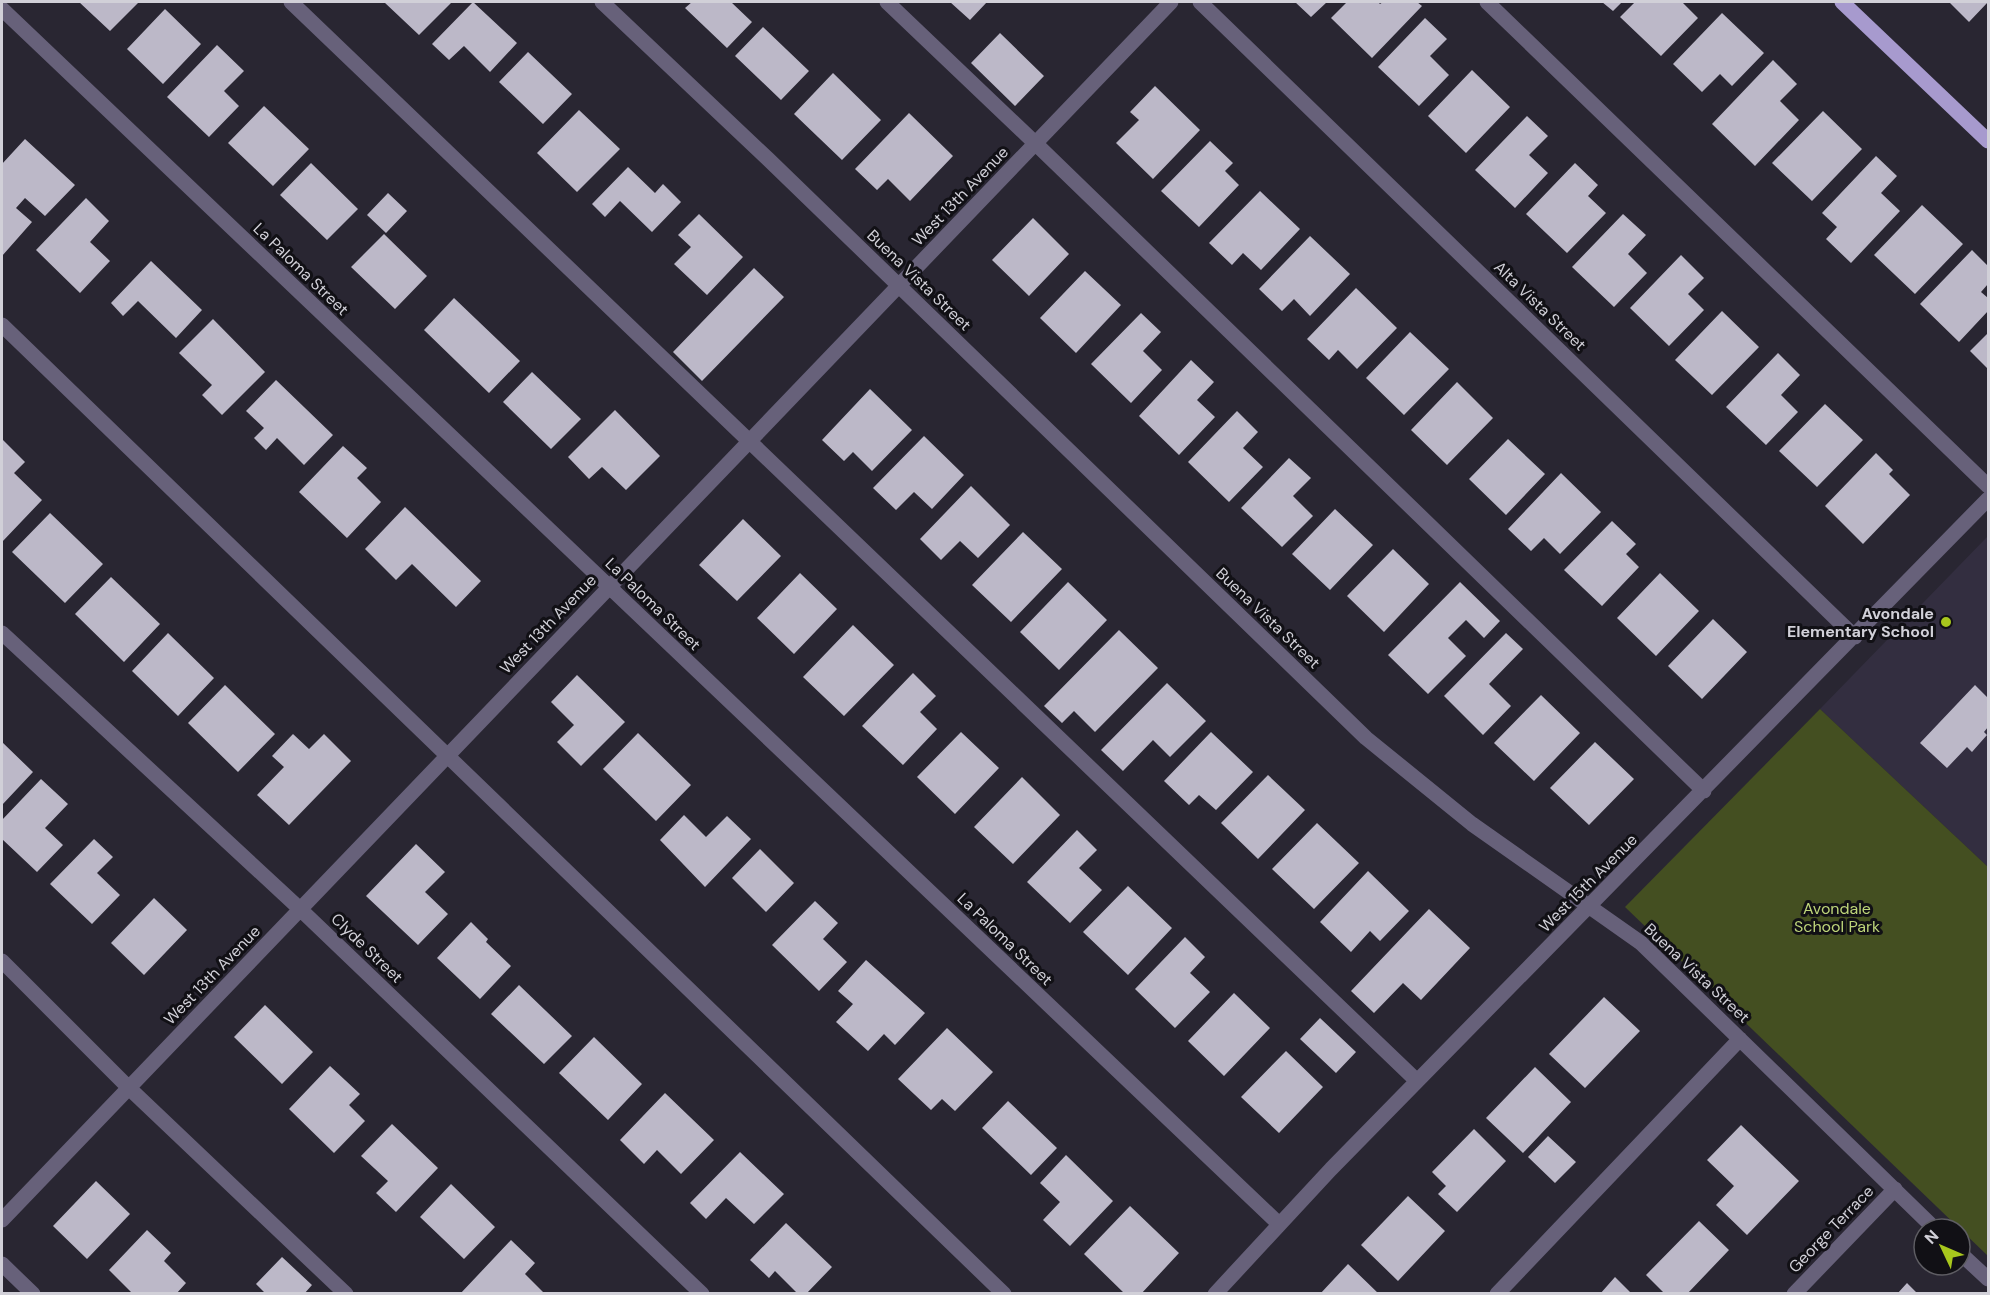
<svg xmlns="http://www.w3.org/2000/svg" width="1990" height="1295" viewBox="0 0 1990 1295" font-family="'DM Sans',sans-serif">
<rect width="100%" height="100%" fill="#292632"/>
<!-- built -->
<path fill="#332e40" d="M1988,536v331l-168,-158z"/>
<!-- green -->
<path fill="#444f21" d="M1820,709l168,158v389l-363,-349z"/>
<!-- building -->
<path fill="#bcb8c8" d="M79,2h60l-29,29z
M384,2h68l-33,33z
M473,2l44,41 -27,29 -26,-26 -15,14 -17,-16z
M692,2h39l21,20 -25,26 -42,-40z
M950,2h37l-17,18z
M1295,2h32l-16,15z
M1347,2h31l2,2 3,-2h34l5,4 -50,52 -41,-40z
M1602,2h20l-9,9z
M1635,2h49l-1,1 15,15 -37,38 -41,-39z
M1949,2h39l-19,20z
M165,9l36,35 -38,40 -36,-35z
M1722,13l42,40 -32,33 -12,-12 -18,18 -29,-28z
M1425,18l22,21 -17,17 19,19 -30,31 -41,-39z
M763,27l46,44 -28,29 -46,-44z
M1000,33l44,43 -29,30 -44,-43z
M217,45l27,26 -20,20 15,15 -30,31 -42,-40z
M528,52l44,42 -29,30 -44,-42z
M1773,60l24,24 -17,17 19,19 -44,46 -43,-42z
M1472,70l38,37 -44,46 -38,-37z
M833,73l48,47 -39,40 -48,-46z
M1155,86l45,44 -47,49 -37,-36 23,-23 -9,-8z
M264,106l45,43 -36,37 -45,-43z
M579,110l41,39 -43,43 -40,-39z
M1823,111l39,38 -50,52 -40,-38z
M909,113l44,43 -43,45 -22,-22 -11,11 -22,-21z
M1527,116l21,20 -19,19 19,18 -33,35 -40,-38z
M25,139l50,46 -30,31 -20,-18 -9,10 16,14 -30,34v-92z
M1210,141l23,22 -8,8 14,14 -40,42 -38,-36z
M1876,156l21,20 -16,17 19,18 -49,52 -25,-24 11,-12 -15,-14z
M311,163l47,46 -31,31 -47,-45z
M1575,163l23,22 -10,11 18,17 -39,40 -41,-39z
M628,167l27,26 8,-9 18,18 -29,30 -32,-31 -15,16 -13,-13z
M1260,191l40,38 -39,41 -18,-17 -11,12 -23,-22z
M388,193l19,18 -21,22 -19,-18z
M86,198l23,23 -19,21 20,19 -30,32 -44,-43z
M1922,205l41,39 -48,50 -41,-39z
M699,214l44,43 -36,38 -33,-31 17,-17 -13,-12z
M1623,214l23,21 -18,19 19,19 -33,34 -42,-40z
M1033,218l36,36 -40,42 -37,-36z
M384,234l43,42 -32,33 -44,-42z
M1310,236l40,38 -40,42 -16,-17 -12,12 -23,-22z
M1972,250l16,16v18l-7,8 7,6v13l-29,31 -39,-38z
M1681,255l23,23 -16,16 16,16 -35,36 -39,-38z
M151,261l51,49 -26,28 -38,-37 -15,15 -12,-13z
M754,268l30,29 -82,84 -29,-29z
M1085,271l36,34 -45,48 -36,-35z
M1356,288l41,40 -40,41 -19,-19 -9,10 -22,-21z
M454,298l66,63 -31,32 -65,-63z
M1722,311l37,36 -47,48 -37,-35z
M1141,313l20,19 -18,19 19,19 -31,33 -40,-39z
M213,319l52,53 -43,43 -20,-20 10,-10 -33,-32z
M1410,332l39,37 -45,46 -38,-37z
M1988,333v36l-18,-18z
M1778,353l22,22 -19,20 17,17 -32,33 -40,-38z
M1191,360l23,22 -17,18 18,17 -36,38 -40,-39z
M532,372l49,47 -30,30 -48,-47z
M276,380l57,55 -29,30 -27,-27 -11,12 -12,-12 10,-10 -18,-17z
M1457,382l36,36 -46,47 -36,-35z
M870,389l42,41 -40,41 -19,-19 -9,9 -22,-21z
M1825,404l38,36 -46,47 -38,-36z
M615,410l45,46 -34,34 -24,-23 -13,12 -21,-22z
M1237,411l21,21 -15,16 20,19 -34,35 -41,-40z
M924,436l40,39 -32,34 -18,-17 -18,18 -23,-22z
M2,439l23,23 -11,11 28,27 -40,42z
M1508,439l37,35 -39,41 -37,-36z
M343,446l24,22 -10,10 24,24 -34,36 -48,-46z
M1876,453l17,17 -4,4 21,21 -47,49 -38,-38z
M1289,458l22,20 -18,18 20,20 -31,31 -41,-39z
M1561,473l40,39 -41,42 -16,-16 -13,13 -23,-22z
M971,486l39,39 -32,33 -18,-17 -19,19 -21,-21z
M405,507l76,74 -25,26 -44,-43 -16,16 -31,-31z
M1335,509l38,36 -43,45 -38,-36z
M50,513l53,51 -38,39 -53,-51z
M743,519l38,37 -44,45 -38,-36z
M1612,521l24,23 -10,10 13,13 -37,39 -38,-36z
M1023,532l39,37 -51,53 -39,-37z
M1393,549l36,35 -45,48 -37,-36z
M800,573l37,36 -43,45 -37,-36z
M1660,573l39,38 -43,45 -39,-38z
M111,577l49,47 -36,38 -49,-48z
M1068,582l39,38 -48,50 -39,-38z
M1460,582l40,39 -16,17 -18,-18 -18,18 18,18 -38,38 -40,-39z
M1713,619l34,33 -45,47 -34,-33z
M853,625l41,40 -50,51 -41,-39z
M1119,630l39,38 -63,64 -21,-21 -12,12 -18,-17z
M168,633l46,45 -36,38 -46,-45z
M1506,633l17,16 -34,35 22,22 -28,29 -39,-39z
M913,673l23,23 -16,16 17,17 -34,36 -41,-39z
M577,675l48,47 -44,44 -24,-24 17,-17 -23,-23z
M1167,683l39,38 -36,36 -17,-17 -30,31 -22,-21z
M225,685l50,49 -37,38 -50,-49z
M1975,685l13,13v29l-4,5 3,3 -15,17 -5,-5 -20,21 -27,-25z
M1541,695l39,38 -46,48 -40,-38z
M961,732l38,36 -44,46 -38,-37z
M1211,732l42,40 -37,38 -17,-15 -10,10 -25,-24z
M638,733l53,52 -35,36 -53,-52z
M293,734l16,15 15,-15 27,27 -62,64 -32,-30 27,-28 -12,-11z
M2,742l31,30 -31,33z
M1595,742l39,37 -45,46 -39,-37z
M1268,775l37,35 -47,49 -37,-36z
M1022,777l38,38 -47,49 -39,-37z
M41,779l27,25 -23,24 18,17 -26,27 -35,-33v-19z
M684,815l22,22 21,-21 24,23 -46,48 -45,-47z
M1317,823l42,40 -45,46 -42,-40z
M1077,830l20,20 -18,18 23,22 -32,33 -43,-41z
M94,839l19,18 -16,16 23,22 -28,29 -42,-40z
M416,844l29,28 -20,20 23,22 -30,31 -52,-49z
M760,849l34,34 -28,29 -34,-34z
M1368,871l41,40 -29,30 -10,-10 -19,21 -31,-30z
M1128,886l44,42 -44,47 -45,-43z
M154,898l33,32 -43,45 -33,-32z
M815,901l23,22 -15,16 24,23 -28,29 -47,-46z
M1429,909l41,39 -49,52 -18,-17 -29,30 -23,-22z
M471,922l17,17 -2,3 25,24 -31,33 -43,-41z
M1185,937l20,20 -15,16 20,19 -35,36 -40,-39z
M866,960l59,53 -30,32 -11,-11 -16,17 -32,-29 17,-18 -15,-13z
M519,985l53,51 -28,28 -53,-50z
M1234,993l36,35 -46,48 -36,-35z
M1604,997l36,34 -55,57 -36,-34z
M265,1005l48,47 -31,32 -48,-47z
M1320,1018l36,34 -20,21 -36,-34z
M947,1028l46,44 -38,39 -13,-12 -11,11 -33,-31z
M594,1037l48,47 -34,36 -49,-47z
M1286,1051l37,36 -44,46 -38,-36z
M330,1066l30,28 -11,11 16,16 -31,32 -45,-44z
M1535,1067l36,35 -48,51 -37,-35z
M665,1093l49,47 -33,34 -24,-24 -13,14 -24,-24z
M1008,1101l49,47 -26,27 -49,-47z
M392,1124l46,44 -42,44 -20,-19 12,-12 -27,-25z
M1741,1125l58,56 -52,54 -31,-30 18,-19 -27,-26z
M1474,1129l32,32 -49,51 -19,-18 8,-8 -14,-14z
M1548,1136l28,26 -21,21 -27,-26z
M740,1152l44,42 -30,30 -28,-26 -20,21 -16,-16z
M1066,1155l47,46 -43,45 -27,-26 17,-18 -20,-19z
M96,1181l34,33 -43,45 -34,-33z
M451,1184l44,43 -31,32 -44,-42z
M1408,1196l37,35 -47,50 -37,-36z
M1130,1206l49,47 -38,41h-16l-41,-40z
M1699,1221l30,29 -42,44h-22l-19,-19z
M786,1223l46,44 -26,27h-8l-23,-23 -6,7 -19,-18z
M147,1230l24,23 -7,8 22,22 -10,11h-43l-24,-24z
M511,1240l24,23 -10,11 20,20h-85z
M282,1257l30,28 -8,9h-38l-10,-10z
M1348,1264l31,30h-59z
M1615,1277l17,17h-32z
M1907,1283l11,11h-21z"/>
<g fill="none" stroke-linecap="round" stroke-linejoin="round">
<!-- minor -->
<path stroke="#67617a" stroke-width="15" d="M291,2l1126,1079
M602,2l166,157 598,579 106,86 169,119 294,286
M887,2l148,141 669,648
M1200,2l655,635
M1487,2l501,484
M2,9l1277,1215
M2,325l1002,969
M2,633l298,276 402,385
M2,961l127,127 217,206
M2,1220l1169,-1218
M1960,1253l28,26
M2,1264l31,30
M1215,1294l116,-125 657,-670
M1497,1294l243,-255
M1794,1294l101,-105"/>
<!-- major -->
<path stroke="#a79ace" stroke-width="15" d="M1842,2l146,139"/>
</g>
<!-- markers -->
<circle fill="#a8c71d" stroke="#111015" stroke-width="2" cx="1946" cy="622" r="6"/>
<g text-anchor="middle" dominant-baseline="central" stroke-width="6" stroke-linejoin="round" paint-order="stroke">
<!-- street labels -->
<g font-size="16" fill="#d1d0d8" stroke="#111015">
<text transform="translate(960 196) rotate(-46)">West 13th Avenue</text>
<text transform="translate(301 269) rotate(44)">La Paloma Street</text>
<text transform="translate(919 280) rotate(44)">Buena Vista Street</text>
<text transform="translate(1540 306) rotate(44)">Alta Vista Street</text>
<text transform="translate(653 604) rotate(44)">La Paloma Street</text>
<text transform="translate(1268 618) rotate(44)">Buena Vista Street</text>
<text transform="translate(548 624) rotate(-46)">West 13th Avenue</text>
<text transform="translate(1588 883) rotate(-45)">West 15th Avenue</text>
<text transform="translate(1005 939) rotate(44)">La Paloma Street</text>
<text transform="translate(367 948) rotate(44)">Clyde Street</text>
<text transform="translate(1697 973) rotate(43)">Buena Vista Street</text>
<text transform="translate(212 975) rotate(-46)">West 13th Avenue</text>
<text transform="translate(1831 1229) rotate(-46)">George Terrace</text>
</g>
<!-- poi labels -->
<g font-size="16" font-weight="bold" fill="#d1d0d8" stroke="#111015" text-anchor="end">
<text x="1934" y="613">Avondale<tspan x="1934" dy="18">Elementary School</tspan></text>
</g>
<!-- park labels -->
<g font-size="16" fill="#bed57a" stroke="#111015">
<text x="1837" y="908">Avondale<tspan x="1837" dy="18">School Park</tspan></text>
</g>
</g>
<!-- border -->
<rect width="1990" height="1295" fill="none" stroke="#d1d0d8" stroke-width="6"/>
<!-- north arrow -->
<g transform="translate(1942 1247) rotate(314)"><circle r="28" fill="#111015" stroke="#5e5d63" stroke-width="1.5"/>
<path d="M0-4.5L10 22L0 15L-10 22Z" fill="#a8c71d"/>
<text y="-9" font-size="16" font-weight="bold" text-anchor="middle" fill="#d1d0d8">N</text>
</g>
</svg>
